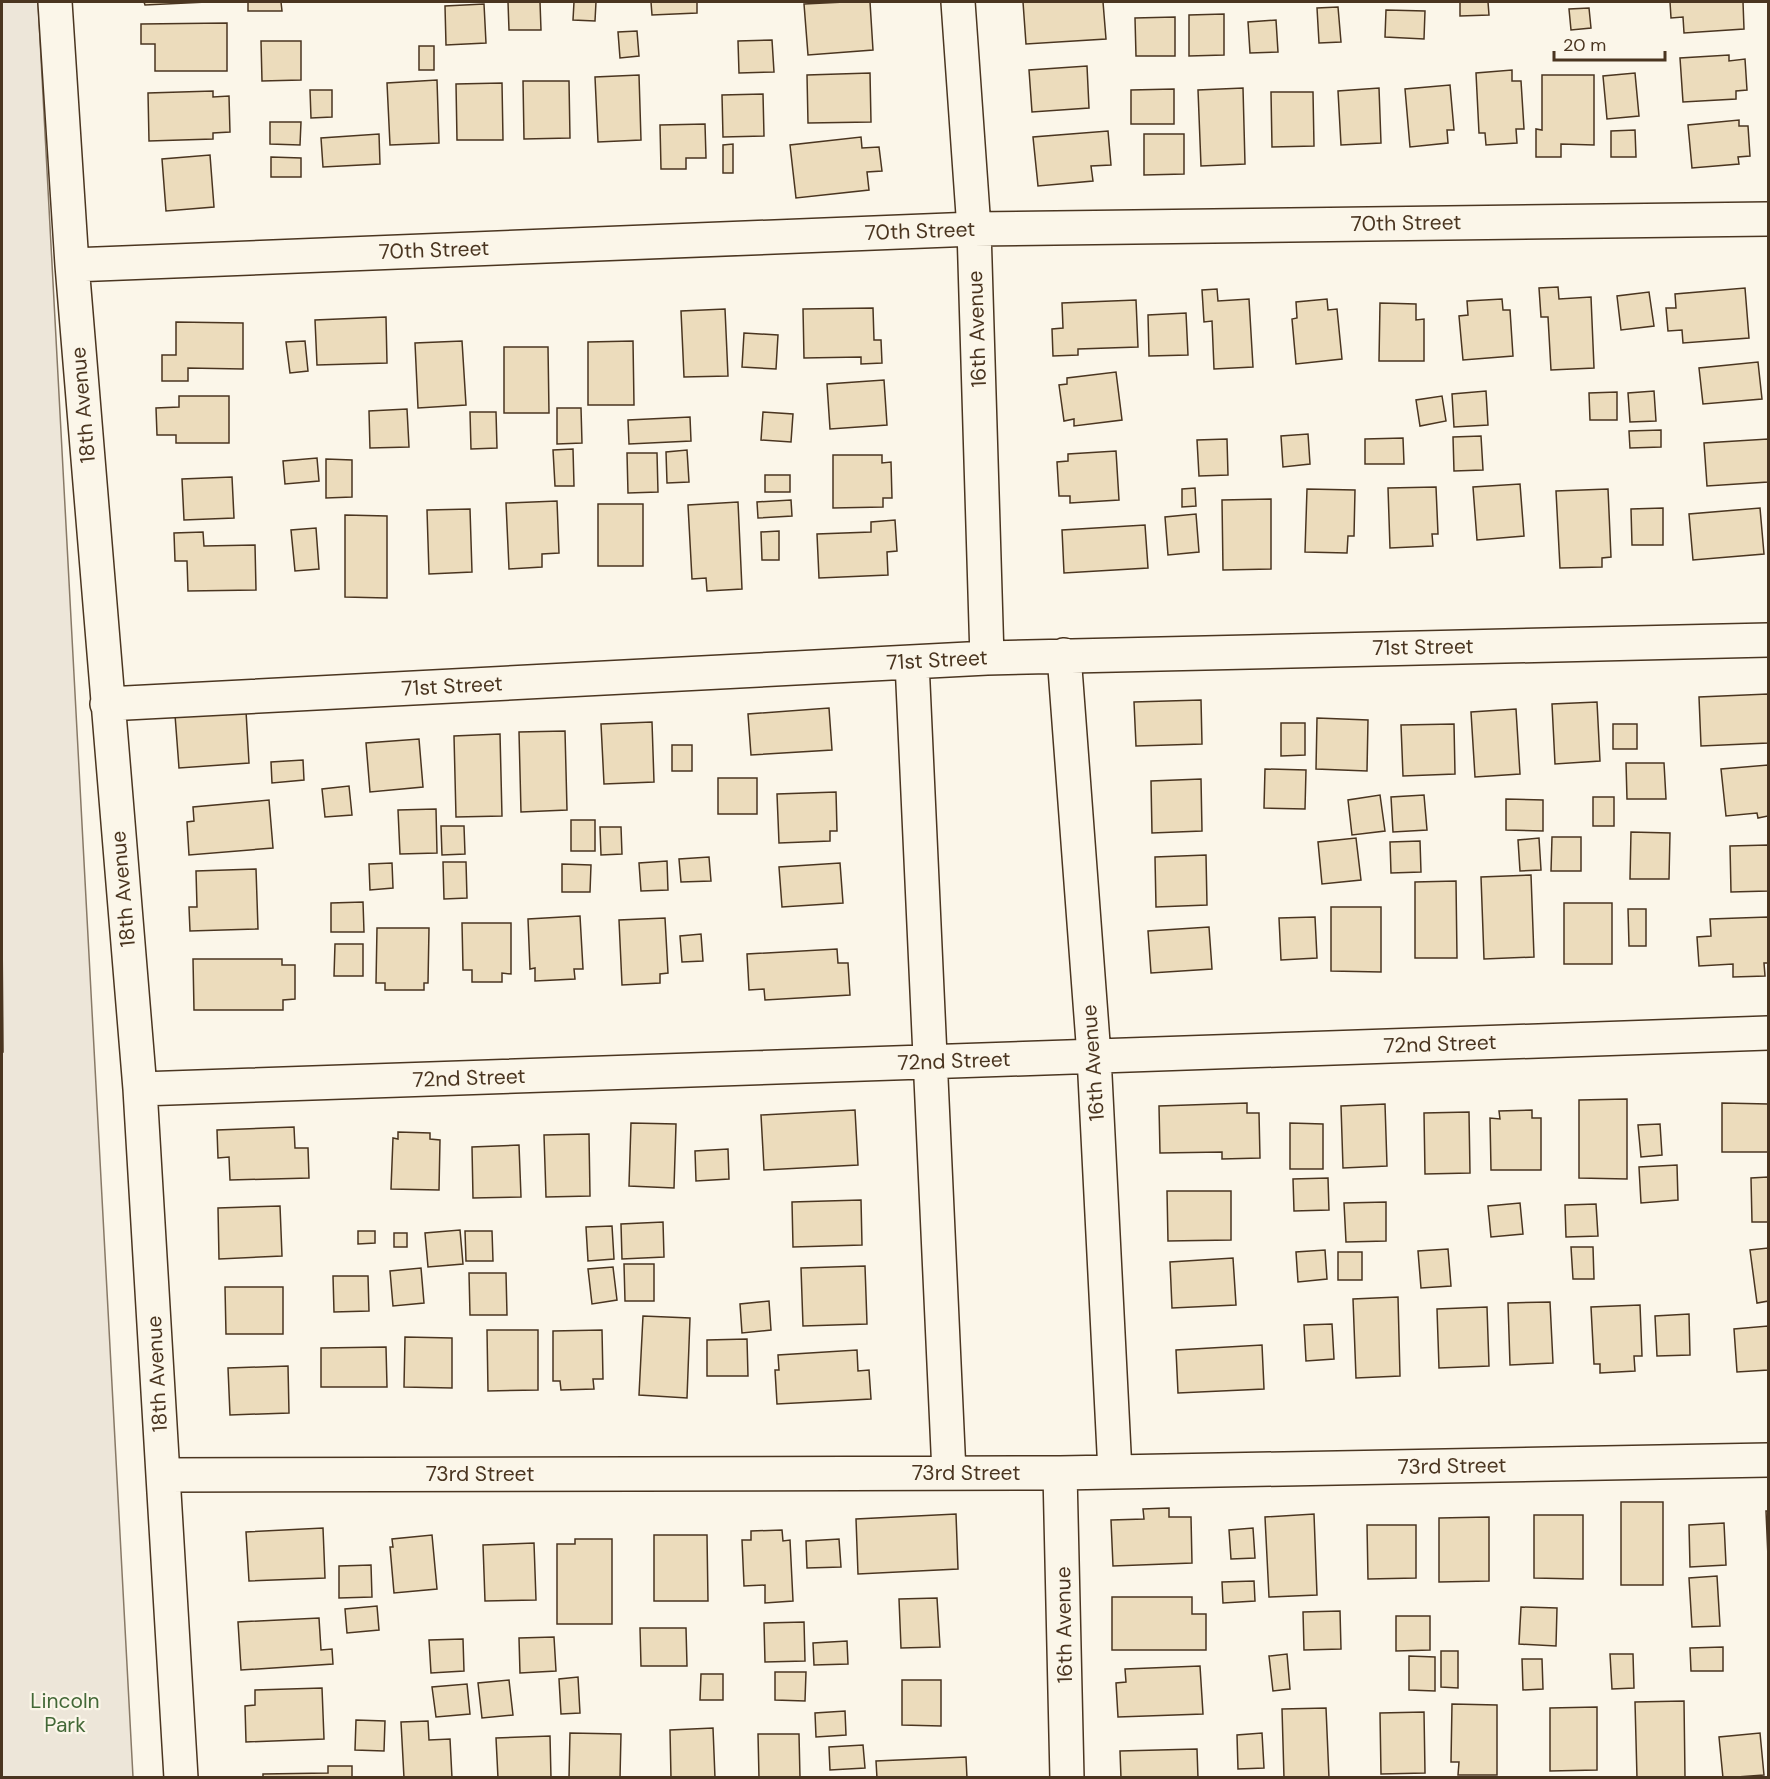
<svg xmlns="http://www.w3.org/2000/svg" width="1770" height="1779" viewBox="0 0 1770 1779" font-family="'DM Sans',sans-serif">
<rect width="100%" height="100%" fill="#fbf6e9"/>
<!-- green -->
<path fill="#ede6d9" stroke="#887966" stroke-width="1.5" d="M2,2h36l95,1775h-131z"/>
<!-- building -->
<path fill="#ecdcbc" stroke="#4a3520" stroke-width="1.5" d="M144,2h63l-62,3z
M248,2h33l1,9h-34z
M508,2h32l1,28h-32z
M574,2h22l-1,19 -22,-1z
M651,2h46v11l-45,2z
M845,2h25l3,48 -65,5 -4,-51z
M1023,2h80l3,37 -80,5z
M1460,2h28l1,13 -29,1z
M1670,2h73l1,27 -60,4 -1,-16 -12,1z
M484,4l2,39 -40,2 -1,-39z
M1338,7l3,35 -22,1 -2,-35z
M1589,8l2,20 -20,2 -2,-21z
M1386,10l39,1 -1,28 -39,-2z
M1224,14v41l-35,1v-41z
M1175,17v39h-39l-1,-38z
M1276,20l2,32 -28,1 -2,-31z
M227,23v48h-72v-27h-14v-20z
M637,31l2,25 -19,2 -2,-26z
M772,40l2,32 -35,1 -1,-32z
M261,41h40v39l-39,1z
M419,46h15v24h-15z
M1729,55v6l16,-2 2,31 -11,1v8l-53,3 -3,-44z
M1087,66l2,42 -57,4 -3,-42z
M1512,70v11h9l3,48h-8l1,14 -31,2 -1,-12h-6l-3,-60z
M870,73l1,49 -63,1 -1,-48z
M1635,73l4,43 -32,3 -4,-43z
M639,75l2,65 -43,2 -3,-65z
M1542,75h52v70l-33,-1v13h-25v-28l6,1z
M437,80l2,63 -49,2 -3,-62z
M523,81h46l1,57 -46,1z
M502,83l1,57h-46l-1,-56z
M1450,85l4,45h-7l1,13 -38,4 -5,-58z
M1243,88l2,76 -44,2 -3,-76z
M1379,88l2,55 -40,2 -3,-54z
M1174,89v35h-43v-34z
M310,90h22v27l-21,1z
M213,91v6l16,-1 1,36 -17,1v6l-64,2 -1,-48z
M1271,92h42l1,54 -42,1z
M763,94l1,42 -41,1 -1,-42z
M1739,120v6h9l2,30 -12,1 1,7 -47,4 -4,-43z
M270,122h31l-1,23 -30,-1z
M705,124l1,34h-20v11h-25l-1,-44z
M1635,130l1,27h-25v-26z
M1108,131l3,34 -20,1 2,15 -55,5 -5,-49z
M379,134l1,30 -57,3 -2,-29z
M1144,134h40v40l-40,1z
M861,137l1,11 17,-1 3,24 -15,1 2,18 -73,8 -6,-53z
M733,144v29h-10v-28z
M210,155l4,52 -48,4 -4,-52z
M271,157l30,1v19h-30z
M1558,287l1,12 32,-2 3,71 -43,2 -3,-53h-7l-2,-29z
M1745,288l4,50 -66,5 -1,-13 -14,1 -2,-23h10l-1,-14z
M1217,289l1,12 31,-2 4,68 -39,2 -2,-48 -8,1 -2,-32z
M1649,292l5,34 -33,4 -4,-34z
M1327,299l1,11 9,-1 5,50 -46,5 -4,-45 5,-1 -1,-16z
M1502,299l1,11h7l3,46 -50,4 -4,-44 9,-1 -1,-14z
M1136,300l2,47 -60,2v6l-25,1 -1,-27 11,-1 -1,-25z
M1380,303l36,1v16l8,-1v42h-45z
M873,308l1,32h7l1,23 -21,1v-7l-57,1 -1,-49z
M725,309l3,67 -44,1 -3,-66z
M1186,313l2,42 -39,1 -1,-41z
M386,317l1,46 -70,2 -2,-45z
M176,322l67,1v46l-55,-1v13h-26v-26h14z
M744,333l34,2 -2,34 -34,-2z
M305,341l3,30 -18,2 -4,-31z
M462,341l4,64 -48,3 -3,-65z
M633,341l1,64h-46v-63z
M504,347h44l1,66h-45z
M1758,362l4,37 -59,5 -4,-36z
M1116,372l6,48 -48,6v-7l-10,2 -5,-36 8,-1v-6z
M884,380l3,45 -57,4 -3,-45z
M1486,391l2,34 -34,2 -2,-33z
M1654,391l2,30 -26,1 -2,-29z
M1617,392v28h-27l-1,-27z
M179,396h50v47h-53v-8h-19l-1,-27 23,-1z
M1442,396l4,25 -26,5 -4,-26z
M557,408h24l1,35 -25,1z
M407,409l2,38 -39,1 -1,-37z
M470,412h26l1,36 -26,1z
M763,412l30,2 -2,28 -30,-2z
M690,417l1,24 -62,3 -1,-24z
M1661,430v17l-31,1 -1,-17z
M1308,434l2,30 -27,3 -2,-31z
M1481,436l2,34 -29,1 -1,-34z
M1403,438l1,26h-39v-25z
M1227,439l1,36 -29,1 -2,-36z
M1768,439v43l-61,4 -3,-43z
M573,449l1,37h-19l-2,-36z
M687,450l2,32 -22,1 -1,-31z
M1116,451l3,49 -49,3v-7h-11l-2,-34 11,-1v-7z
M627,453h30l1,39 -30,1z
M833,455h49v8l9,-1 1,36h-9v9l-50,1z
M317,458l2,23 -34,3 -2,-23z
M326,459l26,1v37l-26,1z
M765,475h25v17h-25z
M232,477l2,41 -50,2 -2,-41z
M1520,484l4,52 -47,4 -4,-53z
M1436,487l2,47h-6l1,12 -43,2 -2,-60z
M1195,488l1,18 -14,1v-18z
M1307,489l48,1 -1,46h-6l-1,17 -42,-1z
M1608,489l3,68 -9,1v9l-42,1 -4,-77z
M1271,499v70l-48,1 -1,-70z
M791,500l1,16 -34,2 -1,-16z
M557,501l2,52 -17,1v13l-33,2 -3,-66z
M738,502l4,87 -35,2 -1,-13 -14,1 -4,-74z
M598,504h45v62h-45z
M1663,508v37h-31l-1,-36z
M1760,508l4,46 -71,6 -4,-46z
M470,509l2,63 -43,2 -2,-64z
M1196,514l3,38 -31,3 -3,-38z
M345,515l42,1v82l-42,-1z
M895,520l2,31 -10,1 1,23 -69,3 -2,-44 54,-2v-10z
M1145,525l3,43 -84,5 -2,-43z
M316,528l3,41 -24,2 -4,-41z
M779,531v29h-17l-1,-28z
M203,532l1,14 51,-1 1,45 -68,1 -1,-30h-12l-1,-28z
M1768,694v49l-67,3 -2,-49z
M1201,700l1,44 -66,2 -2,-44z
M1597,702l3,59 -45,3 -3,-60z
M829,708l3,42 -81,5 -3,-41z
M1516,709l4,65 -45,3 -4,-65z
M246,711l3,52 -70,5 -4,-53z
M1317,718l51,2 -1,51 -51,-2z
M652,722l2,60 -50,2 -3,-60z
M1281,723h24v32l-24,1z
M1454,724l1,50 -52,2 -2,-51z
M1613,724h24v25h-24z
M565,731l2,79 -46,2 -2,-80z
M500,734l2,82 -46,1 -2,-81z
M419,739l4,48 -53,5 -4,-49z
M672,745h20v26h-20z
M303,760l1,20 -32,3 -1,-21z
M1626,763h38l2,36h-39z
M1768,765v51l-10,2 -1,-5 -31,3 -5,-47z
M1265,769l41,1 -1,39 -41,-1z
M718,778h39v36h-39z
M1201,779l1,52 -50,2 -1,-52z
M349,786l3,29 -27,2 -3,-28z
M836,792l1,39h-7v10l-51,2 -2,-49z
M1380,795l5,36 -33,4 -4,-35z
M1424,795l3,35 -34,2 -2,-35z
M1593,797h21v29h-21z
M1506,799l37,1v31l-37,-1z
M269,800l4,48 -84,7 -2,-33 7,-1 -1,-14z
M436,809l1,44 -37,1 -2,-44z
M571,820h24v31h-24z
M441,826h23l1,28 -23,1z
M600,827h21l1,27 -21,1z
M1631,832l39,1 -1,46h-39z
M1552,837h29v34h-30z
M1356,838l5,42 -39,4 -4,-42z
M1539,838l2,32 -21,1 -2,-31z
M1420,841l1,31 -30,1 -1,-31z
M1768,845v46l-37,1 -1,-46z
M1206,855l1,50 -51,2 -1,-50z
M709,857l2,24 -30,1 -2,-23z
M667,861l1,29 -27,1 -2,-28z
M443,862h23l1,36 -23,1z
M392,863l1,25 -23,2 -1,-26z
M840,863l3,40 -61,4 -3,-40z
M562,864l29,1 -1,27h-28z
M256,869l2,60 -68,2 -1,-24h8l-1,-36z
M1531,875l3,82 -50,2 -3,-82z
M1456,881l1,77h-42v-76z
M363,902l1,30h-33v-29z
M1564,903h48v61h-48z
M1331,907h50v65l-50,-1z
M1628,909h18v37h-17z
M580,916l3,53h-9l1,10 -40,2v-13l-5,1 -2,-50z
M1315,917l2,41 -36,2 -2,-42z
M1768,917v46h-4l1,13 -32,1v-13l-34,2 -2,-29 14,-1 -1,-17z
M665,918l3,55 -8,1v9l-38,2 -3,-65z
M462,923h49v51l-9,-1v9h-30v-12h-9z
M2,927l1,125h-1z
M1209,927l3,42 -61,4 -3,-42z
M377,928h52l-1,55h-4v7h-39v-7h-9z
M701,934l2,27 -21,1 -2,-26z
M335,944h28v32h-29z
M837,949l1,14h10l2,32 -85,5 -1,-11 -15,1 -2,-36z
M193,959h89v6h13v34l-12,1v10h-89z
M1627,1099v80l-48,-1v-78z
M1247,1103v10h12l1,45 -38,1v-7l-62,1 -1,-47z
M1722,1103l46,1v48h-46z
M1385,1104l2,62 -44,2 -2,-62z
M855,1110l3,55 -94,5 -3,-55z
M1532,1110v8h9v52h-50l-1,-52 10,1 -1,-8z
M1469,1112l1,61 -45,1 -1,-61z
M631,1123l45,1 -2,64 -45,-2z
M1290,1123l33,1v45h-33z
M1660,1124l2,31 -21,2 -3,-32z
M294,1127l1,21h13l1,30 -79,2 -1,-23 -11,1 -1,-28z
M398,1132l32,1v6l10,1 -1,50 -48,-1 2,-51 5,1z
M589,1134l1,62 -44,1 -2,-62z
M519,1145l2,52 -48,1 -1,-51z
M728,1149l1,30 -33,2 -1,-30z
M1677,1165l1,35 -37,3 -2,-36z
M1768,1177v45h-16l-1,-44z
M1328,1178l1,32 -35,1 -1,-32z
M1167,1191h64v49l-63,1z
M861,1200l1,45 -69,2 -1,-45z
M1386,1202v39l-40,1 -2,-39z
M1520,1203l3,31 -32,3 -3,-31z
M1596,1204l2,32 -32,1 -1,-32z
M280,1206l2,50 -63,3 -1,-51z
M663,1222l1,35 -42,2 -1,-35z
M612,1226l2,33 -26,2 -2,-34z
M460,1230l3,34 -35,3 -3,-34z
M358,1231h17v12l-17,1z
M465,1231h27l1,30h-27z
M394,1233h13v14h-13z
M1571,1247h22l1,32h-21z
M1768,1248v53l-11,2 -7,-53z
M1448,1249l3,37 -30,2 -3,-37z
M1325,1250l2,29 -29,3 -2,-30z
M1338,1252h24v28h-24z
M1233,1258l3,47 -64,3 -2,-46z
M624,1264h30v37h-29z
M865,1266l2,58 -64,2 -2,-58z
M613,1267l4,33 -25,4 -4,-35z
M421,1268l3,35 -31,3 -3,-35z
M469,1273h37l1,42h-37z
M333,1276h35l1,35 -35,1z
M225,1287h58v47h-57z
M1398,1297l2,79 -44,2 -3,-79z
M769,1301l2,29 -29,3 -2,-29z
M1550,1302l3,61 -43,2 -2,-62z
M1640,1305l2,51h-8l1,15 -35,2v-9h-6l-3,-57z
M1487,1307l2,59 -50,2 -2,-59z
M1689,1314l1,41 -33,1 -2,-40z
M643,1316l47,2 -3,80 -48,-3z
M1332,1324l2,35 -28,2 -2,-36z
M1768,1326v44l-31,2 -3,-43z
M487,1330h51v60l-50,1z
M602,1330l1,49h-10l1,10 -33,1 -1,-9h-7v-50z
M405,1337l47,1v50l-48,-1z
M747,1339l1,37h-41v-36z
M1262,1345l2,44 -86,4 -2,-43z
M386,1347l1,40h-66v-39z
M857,1350l1,21 11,-1 2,29 -94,5 -2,-34h4l-1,-15z
M288,1366l1,47 -59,2 -2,-47z
M1621,1502h42v83h-42z
M1169,1508v9h22l1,46 -79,3 -2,-46 33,-1 -1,-10z
M1766,1511h2v46z
M956,1514l2,55 -100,5 -2,-55z
M1314,1514l3,81 -48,2 -4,-80z
M1534,1515h49v64l-49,-1z
M1489,1517v64l-50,1v-64z
M1724,1523l2,42 -36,2 -1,-42z
M1367,1525h49v53l-48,1z
M323,1528l2,50 -76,3 -3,-49z
M1253,1528l2,30 -24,1 -2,-29z
M782,1530l1,11 7,-1 3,61 -28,2v-18l-21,1 -2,-46h9v-9z
M432,1535l5,54 -43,4 -4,-46h3l-1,-8z
M654,1535h53l1,66h-54z
M575,1539h37v85h-55v-80h18z
M839,1539l2,28 -34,1 -1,-27z
M534,1543l2,57 -51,1 -2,-56z
M371,1565l1,32 -33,1v-32z
M1717,1576l3,50 -28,1 -3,-49z
M1254,1581l1,20 -32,2 -1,-21z
M1112,1597h80v17h14v36h-94z
M937,1598l3,49 -39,1 -2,-49z
M377,1606l2,24 -32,3 -2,-24z
M1521,1607l36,1 -1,38 -37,-2z
M1340,1611l1,38 -37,1 -1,-38z
M1396,1616h34v34l-34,1z
M319,1618l2,32 11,-1 1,15 -92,6 -3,-48z
M804,1622l1,39 -40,1 -1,-39z
M640,1628h46l1,38h-46z
M554,1637l2,34 -36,2 -1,-35z
M463,1639l1,32 -33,2 -2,-33z
M847,1641l1,23 -34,1 -1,-22z
M1723,1647v24h-32l-1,-23z
M1441,1651h17v37l-17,-1z
M1287,1654l3,35 -17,2 -4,-35z
M1610,1654h23l1,34 -22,1z
M1409,1656l26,1v34l-26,-1z
M1522,1659h20l1,30 -20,1z
M1200,1666l3,48 -85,3 -2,-34 10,-1 -1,-13z
M775,1672h31l-1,29 -30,-1z
M701,1674h22v26h-23z
M578,1677l2,36 -19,1 -2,-35z
M509,1680l4,35 -31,3 -4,-35z
M902,1680h39v46l-39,-1z
M467,1684l3,30 -34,3 -4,-30z
M322,1688l2,51 -78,3 -1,-36 10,-1v-15z
M1684,1701l1,76 -48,1 -2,-76z
M1452,1704l45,1v70h-39l1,-13h-8z
M1597,1707v63l-47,1v-63z
M1326,1708l3,70h-45l-2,-69z
M845,1711l1,24 -30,2 -1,-24z
M1424,1712l1,61 -44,1 -1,-61z
M356,1720l29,1 -1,30 -29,-1z
M428,1721l1,19 21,-1 2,39h-48l-3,-56z
M713,1728l2,50h-44l-1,-48z
M570,1733l51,1 -1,44h-51z
M1262,1733l2,35 -26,1 -1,-34z
M1760,1733l4,42 -41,3 -4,-41z
M758,1734h41l1,44h-41z
M550,1736l1,42h-53l-2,-40z
M863,1745l2,23 -35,2 -1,-23z
M1197,1749l1,29h-77l-1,-27z
M966,1757l1,21h-90l-1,-17z
M328,1766h24v12h-89v-4l65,-1z"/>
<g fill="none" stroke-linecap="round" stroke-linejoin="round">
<!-- minor casing -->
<g stroke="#4a3520" stroke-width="36">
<path id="minor" d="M55,2l17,263 68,824 41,689
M958,2l16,227 13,429
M72,265l902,-36 794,-10
M1064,655l30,401 21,416
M912,662l37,811
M107,704l880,-46 781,-18
M140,1089l1628,-56
M1060,1473l7,305
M163,1475l897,-2 708,-13"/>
</g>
<!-- minor -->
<use href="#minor" stroke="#fbf6e9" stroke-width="33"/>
</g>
<g text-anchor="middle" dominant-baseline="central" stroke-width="4.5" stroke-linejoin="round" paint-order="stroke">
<!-- street labels -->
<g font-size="21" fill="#4a3520" stroke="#fbf6e9">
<text transform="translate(1406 223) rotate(-1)">70th Street</text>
<text transform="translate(920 231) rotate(-2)">70th Street</text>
<text transform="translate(434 250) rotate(-2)">70th Street</text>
<text transform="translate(977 329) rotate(-92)">16th Avenue</text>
<text transform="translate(83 405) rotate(-95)">18th Avenue</text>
<text transform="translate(1423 647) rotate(-1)">71st Street</text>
<text transform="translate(937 660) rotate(-3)">71st Street</text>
<text transform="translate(452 686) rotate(-3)">71st Street</text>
<text transform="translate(123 889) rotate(-95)">18th Avenue</text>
<text transform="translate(1440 1044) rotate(-2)">72nd Street</text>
<text transform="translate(954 1061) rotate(-2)">72nd Street</text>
<text transform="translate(1093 1063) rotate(-94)">16th Avenue</text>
<text transform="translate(469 1078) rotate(-2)">72nd Street</text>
<text transform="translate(157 1374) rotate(-93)">18th Avenue</text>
<text transform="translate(1452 1466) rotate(-1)">73rd Street</text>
<text x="966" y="1473">73rd Street</text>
<text x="480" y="1474">73rd Street</text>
<text transform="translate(1064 1625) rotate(-91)">16th Avenue</text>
</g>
<!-- park labels -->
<g font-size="21" fill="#436837" stroke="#fbf6e9">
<text x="65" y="1701">Lincoln<tspan x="65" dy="24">Park</tspan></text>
</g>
</g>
<!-- border -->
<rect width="1770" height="1779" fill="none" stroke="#4a3520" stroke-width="6"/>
<!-- scale -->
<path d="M1554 51v9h111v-9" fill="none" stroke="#4a3520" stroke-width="3"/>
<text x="1563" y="51" font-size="18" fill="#4a3520" stroke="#fbf6e9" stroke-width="4.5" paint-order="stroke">20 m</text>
</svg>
